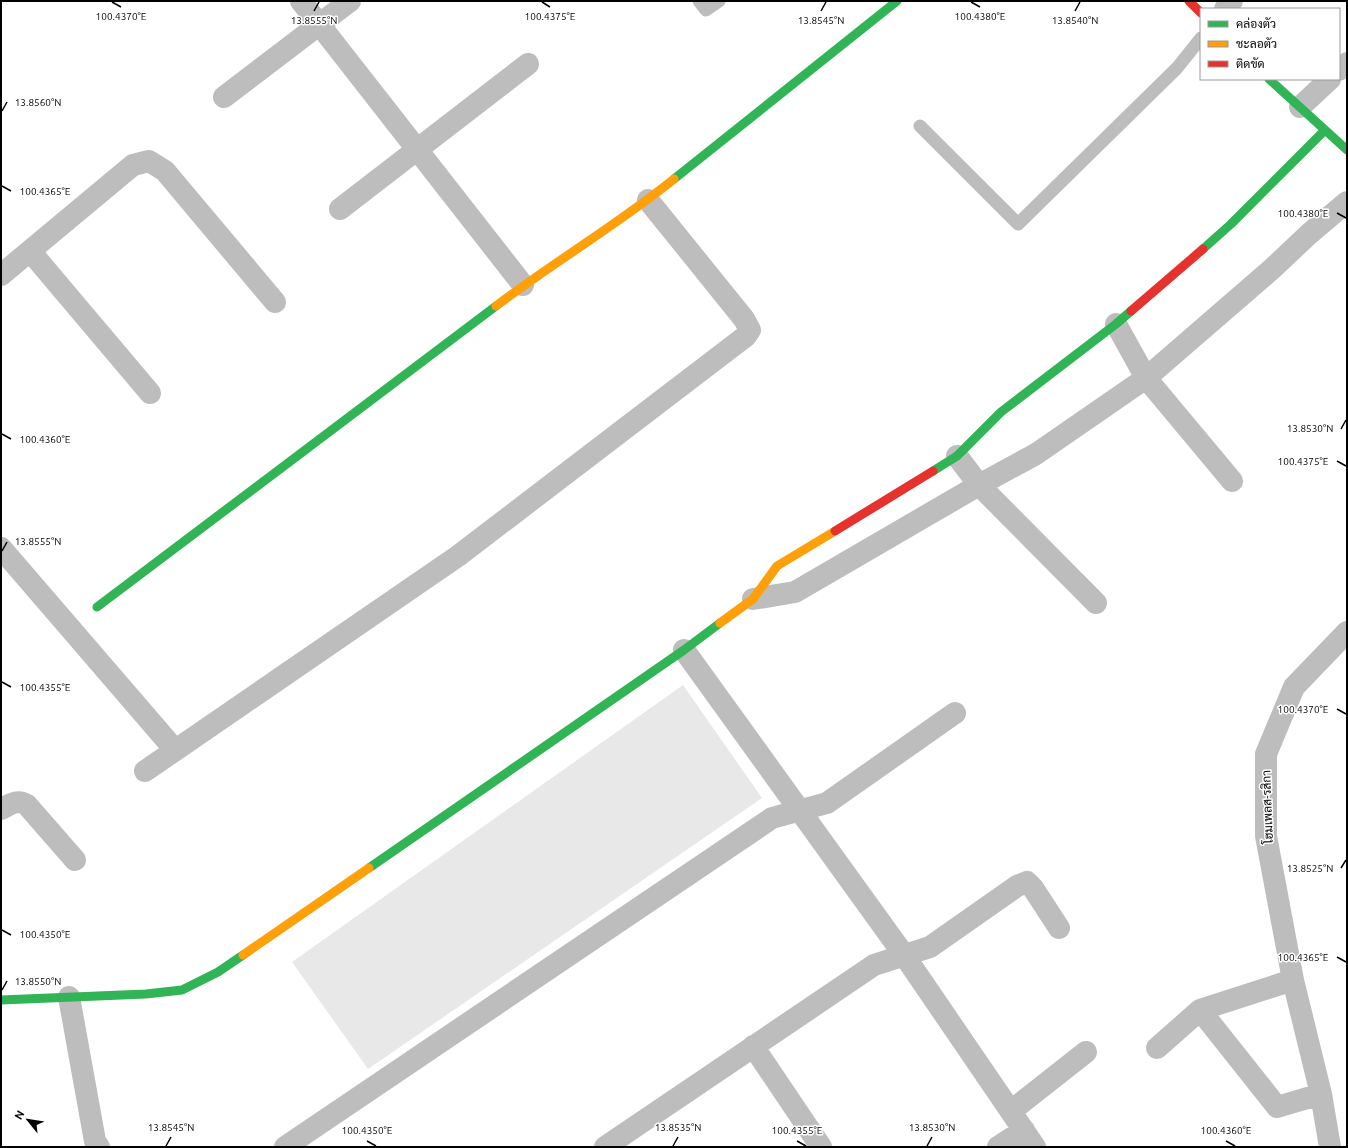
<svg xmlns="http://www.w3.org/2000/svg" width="1348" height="1148" viewBox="0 0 1348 1148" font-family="Ubuntu,Sarabun,sans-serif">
<rect width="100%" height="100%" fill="#fff"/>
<!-- green -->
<path fill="#e8e8e8" d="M683,685l79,113 -394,271 -76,-107z"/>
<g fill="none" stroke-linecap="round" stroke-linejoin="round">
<!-- lane -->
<path stroke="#bdbdbd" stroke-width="13" d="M699,1l7,9 13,-9
M920,126l98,98 159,-156 24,-30"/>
<!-- street -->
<path stroke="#bdbdbd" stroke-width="22" d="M301,1l222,284
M1225,9l7,-8
M1339,70l8,-7
M224,97l126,-96
M1300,107l30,-28
M340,209l188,-145
M30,251l120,142
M1,275l132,-110 16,-4 16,10 110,131
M1116,324l30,54 86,103
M957,456l22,29 117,118
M1,548l174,202
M753,599l42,-7 184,-107 57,-31 110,-76 127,-110 36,-34 38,-32
M684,650l220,305 131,192
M145,771l313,-215 288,-220 4,-6 -6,-11 -96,-119
M1,809c10,-5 16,-10 26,-4l48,55
M69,997l26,144 4,6
M1200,1010l77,97 44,-13
M753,1046l68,101
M1157,1048l43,-38 93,-30
M1011,1111l75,-59
M285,1147l487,-329 55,-15 128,-90
M605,1147l269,-182 56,-18 87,-61 10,-4 6,6 26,40
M998,1147l26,-17
M1330,1147l-9,-53 -28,-114 -27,-144v-82l28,-67 53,-55"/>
<!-- fast -->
<path stroke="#30b455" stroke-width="9" d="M1269,79l78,71
M674,179l223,-178
M1203,249l28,-25 94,-94
M933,471l24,-15 44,-44 115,-88 15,-13
M97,607l399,-301
M369,868l315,-218 36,-27
M1,1000l145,-6 36,-4 36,-18 25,-17"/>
<!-- slow -->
<path stroke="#ff9f0a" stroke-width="9" d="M496,306c58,-44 121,-81 178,-127
M720,623l33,-24 24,-33 58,-35
M243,955l126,-87"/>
<!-- jam -->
<path stroke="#e5322d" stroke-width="9" d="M1189,1l12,12
M1131,311l72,-62
M835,531l98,-60"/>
</g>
<!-- ticks -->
<path fill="none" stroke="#000" stroke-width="1.5" d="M112,2l9,5M542,2l8,5M971,2l9,5M314,11l5,-9M821,11l5,-9M1075,11l5,-9M2,111l5,-9M2,186l9,5M1337,213l9,5M1341,429l5,-9M2,434l9,5M1337,461l9,5M2,551l5,-9M2,682l9,5M1337,709l9,5M1341,868l5,-8M2,930l9,5M1337,957l9,5M2,990l5,-9M367,1141l9,5M797,1141l9,5M1226,1141l9,5M166,1146l5,-9M673,1146l5,-9M927,1146l5,-9"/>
<g text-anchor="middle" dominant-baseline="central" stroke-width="3" stroke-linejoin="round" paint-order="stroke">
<!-- street labels -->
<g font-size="12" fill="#000" stroke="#fff">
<text transform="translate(1267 807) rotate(-92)">โฮมเพลส-รสิกา</text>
</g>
</g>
<g font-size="10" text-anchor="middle" fill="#000" stroke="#fff" stroke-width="3" stroke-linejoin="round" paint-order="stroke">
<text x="121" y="20">100.4370°E</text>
<text x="550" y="20">100.4375°E</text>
<text x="980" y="20">100.4380°E</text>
<text x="314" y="24">13.8555°N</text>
<text x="821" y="24">13.8545°N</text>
<text x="1075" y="24">13.8540°N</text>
<text x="38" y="106">13.8560°N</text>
<text x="45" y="195">100.4365°E</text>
<text x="1303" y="217">100.4380°E</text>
<text x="1310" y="432">13.8530°N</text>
<text x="45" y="443">100.4360°E</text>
<text x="1303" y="465">100.4375°E</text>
<text x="38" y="545">13.8555°N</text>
<text x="45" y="691">100.4355°E</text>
<text x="1303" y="713">100.4370°E</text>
<text x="1310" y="872">13.8525°N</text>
<text x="45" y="938">100.4350°E</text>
<text x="1303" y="961">100.4365°E</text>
<text x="38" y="985">13.8550°N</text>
<text x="171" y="1131">13.8545°N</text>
<text x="678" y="1131">13.8535°N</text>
<text x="932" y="1131">13.8530°N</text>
<text x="367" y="1134">100.4350°E</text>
<text x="797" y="1134">100.4355°E</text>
<text x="1226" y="1134">100.4360°E</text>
</g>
<!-- border -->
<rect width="1348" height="1148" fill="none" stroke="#000000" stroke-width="4"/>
<!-- legend -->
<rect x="1200" y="8" width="140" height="72" fill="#ffffff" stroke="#999999"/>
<rect x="1208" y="21" width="20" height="6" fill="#30b455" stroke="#999999"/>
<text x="1236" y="28" font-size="12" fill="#000000">คล่องตัว</text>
<rect x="1208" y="41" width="20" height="6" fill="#ff9f0a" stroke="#999999"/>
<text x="1236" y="48" font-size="12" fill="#000000">ชะลอตัว</text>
<rect x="1208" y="61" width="20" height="6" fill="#e5322d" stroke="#999999"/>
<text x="1236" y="68" font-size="12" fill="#000000">ติดขัด</text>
<!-- north arrow -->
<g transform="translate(28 1120) rotate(300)" stroke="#ffffff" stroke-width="3" paint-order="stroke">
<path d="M0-3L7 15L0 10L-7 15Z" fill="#000000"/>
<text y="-6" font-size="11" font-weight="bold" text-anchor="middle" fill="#000000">N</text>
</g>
</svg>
